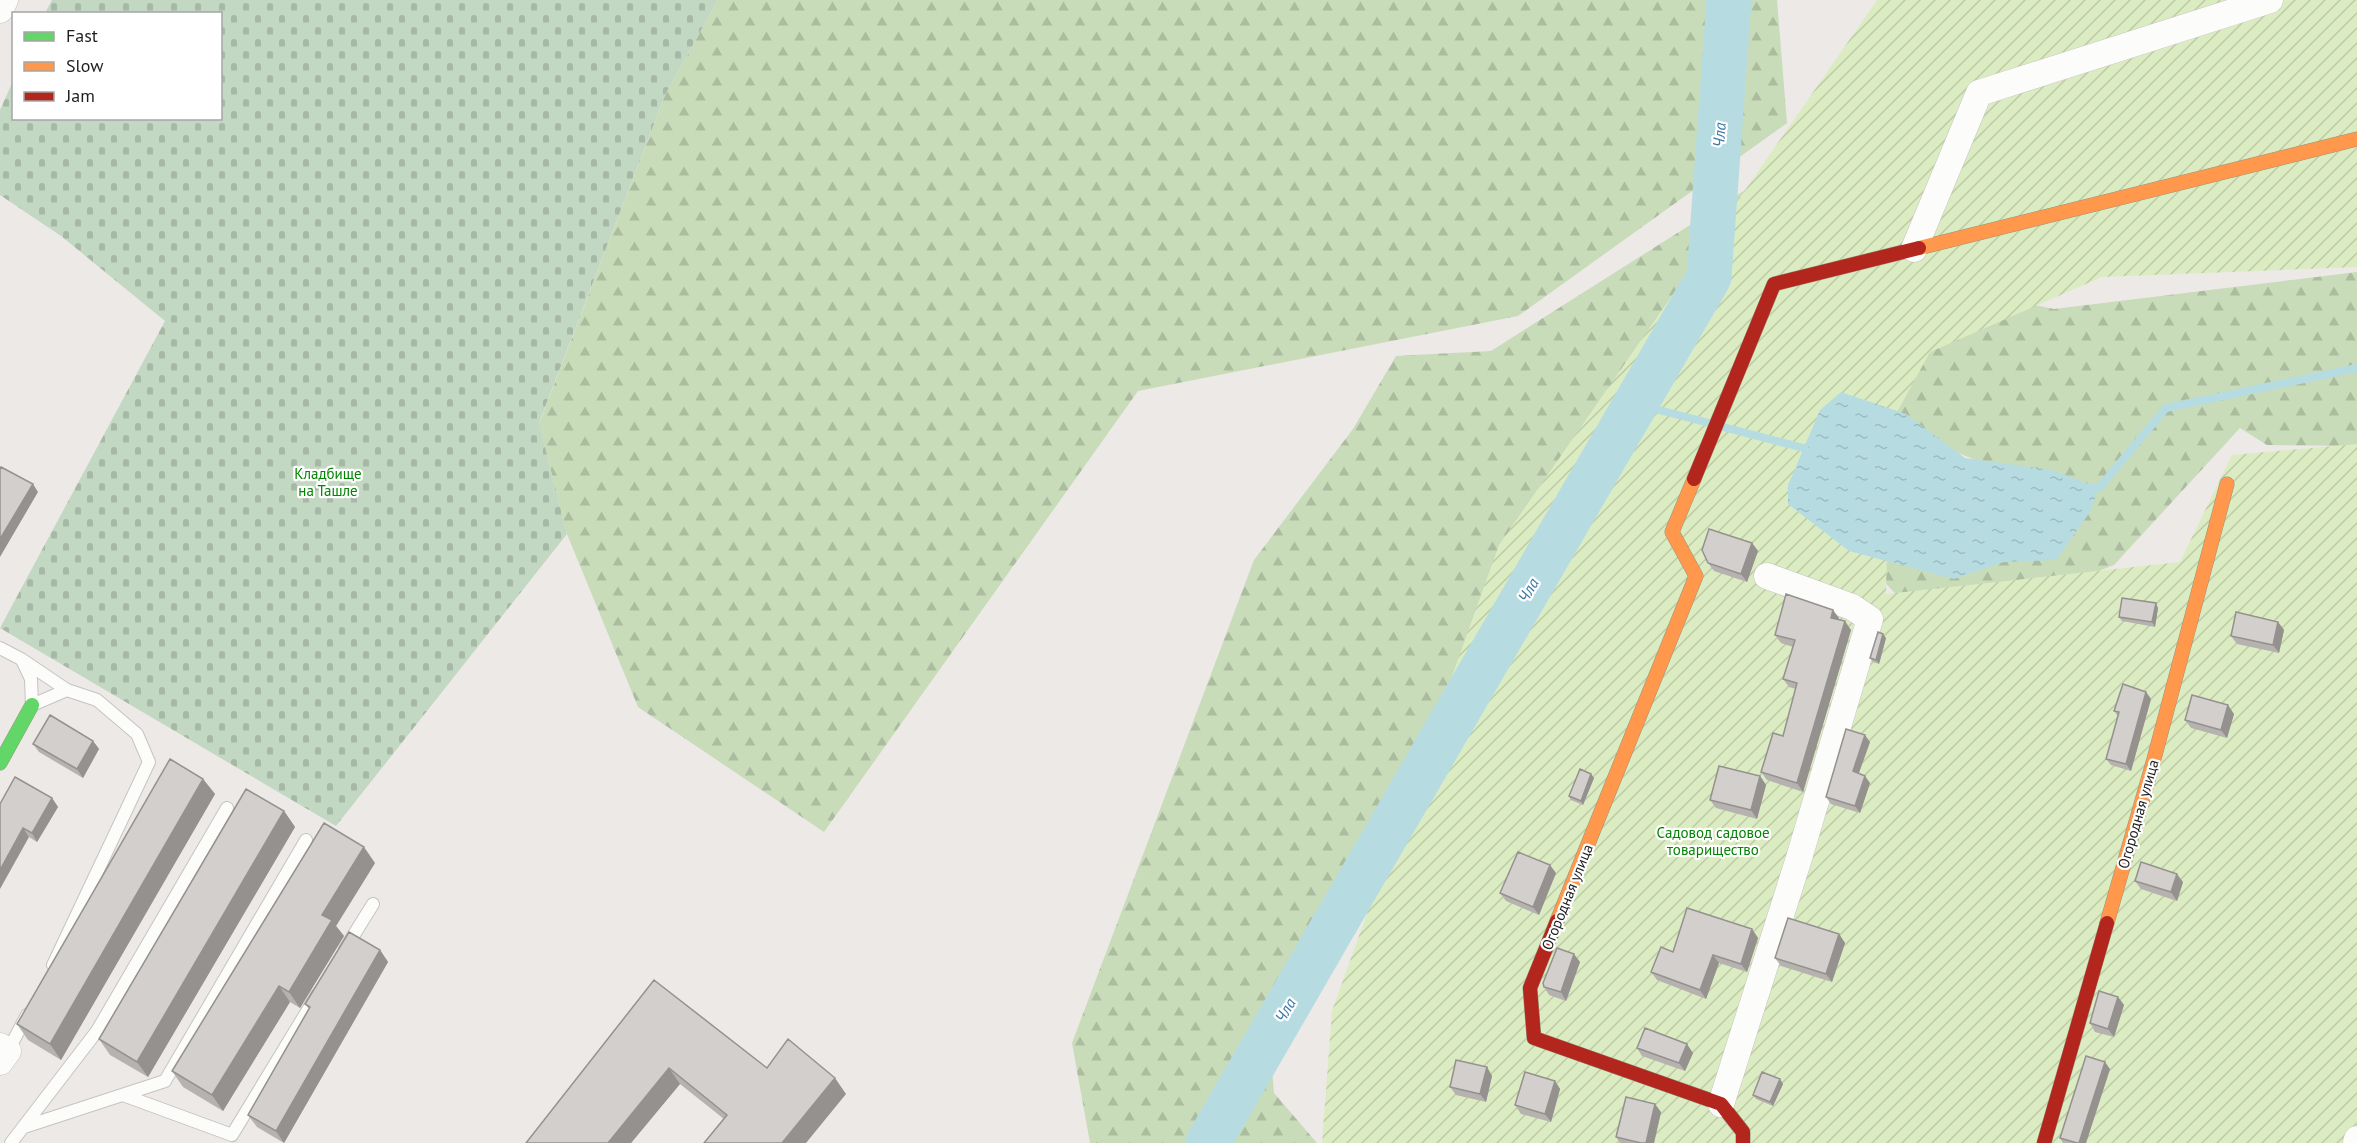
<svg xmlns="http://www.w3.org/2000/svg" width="2357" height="1143" viewBox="0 0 2357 1143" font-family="'PT Sans',sans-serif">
<defs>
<pattern id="forest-firs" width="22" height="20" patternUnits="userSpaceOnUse" patternTransform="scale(1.5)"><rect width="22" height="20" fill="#c8dcb9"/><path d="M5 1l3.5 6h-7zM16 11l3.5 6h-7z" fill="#abbc9f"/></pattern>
<pattern id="cemetery-stones" width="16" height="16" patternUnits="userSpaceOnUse" patternTransform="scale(1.5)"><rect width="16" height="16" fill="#c3d8c2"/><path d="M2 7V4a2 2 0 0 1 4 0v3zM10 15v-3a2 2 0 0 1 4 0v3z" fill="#a7b9a6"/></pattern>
<pattern id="garden-furrows" width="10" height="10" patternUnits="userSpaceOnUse" patternTransform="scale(1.5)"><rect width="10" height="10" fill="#dcecc2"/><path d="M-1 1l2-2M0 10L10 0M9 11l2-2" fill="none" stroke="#bccaa6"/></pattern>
<pattern id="water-ripples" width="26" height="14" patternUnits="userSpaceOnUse" patternTransform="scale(1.5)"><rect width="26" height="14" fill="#b6dce2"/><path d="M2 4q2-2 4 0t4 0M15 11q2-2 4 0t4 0" fill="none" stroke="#9cbcc1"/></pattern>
</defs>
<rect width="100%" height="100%" fill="#ece9e6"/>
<!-- forest -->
<path fill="url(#forest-firs)" d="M718,0h1059l10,123 -269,193 -380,75 -314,441 -186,-125 -71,-173 -28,-110 126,-329z
M1761,180l-222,413 -242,436 -27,15 4,49 43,50h-227l-18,-100 182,-483 99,-131 43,-73 95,-5z
M2357,272v174l-90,-1 -27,-17 -126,137 -94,36 -110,8 -37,-39 27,-17 101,-83 -48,-19 -86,-12 36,-98 96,-43 55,11z"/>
<!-- cemetery -->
<path fill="url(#cemetery-stones)" d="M52,0h666l-53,95 -126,328 28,111 -231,292 -336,-198 165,-307 -104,-85 -61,-41v-85l13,-29 1,37h206v-104l-175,-1z"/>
<!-- garden -->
<path fill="url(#garden-furrows)" d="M1877,0h480v267l-255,10 -172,75 -40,73 -4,169 294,-32 52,-107 125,-11v699h-1035l10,-132 167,-466z"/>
<!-- water -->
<path fill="url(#water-ripples)" d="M1841,392l65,22 59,44 87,12 47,18 -9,24 -34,48 -52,2 -50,17 -105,-28 -61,-47v-19l32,-75z"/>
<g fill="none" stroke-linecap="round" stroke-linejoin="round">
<!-- stream -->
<path stroke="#b6dce2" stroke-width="8" d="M1636,404l73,19
M1723,427l81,21 5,8
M2090,487l9,1 67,-80 191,-40"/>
<!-- river -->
<path stroke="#b6dce2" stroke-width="45" d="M1208,1143l501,-866 20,-277"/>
<!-- lane casing -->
<g stroke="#c5c4c2" stroke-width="14">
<path id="lane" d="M0,648l21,11 46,31 30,10 40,34 12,28 -96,203
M22,660l9,19 1,26 35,-15
M345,949l28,-45
M8,1051l19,-36
M123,1095l109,40 85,-140
M24,1127l141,-46 141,-241
M11,1143l86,-112 130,-223"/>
</g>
<!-- street casing -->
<g stroke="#c5c4c2" stroke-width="27">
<path id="street" d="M0,10l5,-10
M1914,249l65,-156 291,-93
M0,1046l8,5 -8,11
M1721,1104l78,-246 71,-239 -18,-12 -85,-31
M2356,1143l1,-4"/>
</g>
<!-- fast casing -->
<g stroke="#96967d" stroke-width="15">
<path id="fast" d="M0,763l32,-58"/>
</g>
<!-- slow casing -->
<g stroke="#96967d" stroke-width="15">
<path id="slow" d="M1919,248l438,-109
M1557,921l139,-345 -24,-44 22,-53
M2107,923l47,-164 73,-275"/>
</g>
<!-- jam casing -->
<g stroke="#96967d" stroke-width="15">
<path id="jam" d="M1694,479l80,-195 145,-36
M1557,921l-27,67 4,50 187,66 22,28v11
M2044,1143l63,-220"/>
</g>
<!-- lane -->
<use href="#lane" stroke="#fcfcfb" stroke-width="12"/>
<!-- street -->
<use href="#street" stroke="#fcfcfb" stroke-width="26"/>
<!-- fast -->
<use href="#fast" stroke="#63d668" stroke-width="14"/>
<!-- slow -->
<use href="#slow" stroke="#ff974d" stroke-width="14"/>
<!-- jam -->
<use href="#jam" stroke="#b3261e" stroke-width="14"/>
</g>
<!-- wall -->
<path fill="#b5b2af" d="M1752,543l6,8 -11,31 -33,-11 -6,-8z
M2158,608l-3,19 -33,-6 -3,-4z
M1839,618v2l12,10 -48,162 -36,-12 -6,-8 22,-36 13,-47 -7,-2 -6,-8 10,-32 -12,-4 -6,-8z
M2278,622l6,8 -5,23 -42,-9 -6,-8z
M1886,638l-7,26 -6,-2 -3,-4z
M2146,692l5,7 -20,72 -20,-6 -5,-6 12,-43 -4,-5z
M2234,714l-7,24 -36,-10 -6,-8z
M93,741l6,8 -16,29 -44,-26 -6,-8z
M1870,742l-11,31 11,10 -10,30 -29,-9 -5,-7z
M1591,774l3,4 -11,27 -12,-5 -2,-4z
M1760,776l6,9 -9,34 -41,-11 -6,-8z
M203,779l12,15 -154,266 -33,-20 -11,-16z
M52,798l6,9 -21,35 -8,-5 -29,-33z
M284,811l11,16 -147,250 -38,-22 -11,-16z
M375,863l-39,63 8,10 -44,72 -10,-6 -67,109 -40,-24 -11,-16z
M1556,873l-17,42 -33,-14 -6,-8z
M2135,881l48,1 -6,19 -36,-12z
M1752,929l6,9 -11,34 -28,-9 -13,36 -49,-19 -6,-8 22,-20z
M1839,934l6,9 -13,39 -51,-16 -6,-8z
M380,950l8,12 -104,181 -27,-16 -9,-12 61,-106 -4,-5z
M1580,962l-14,39 -17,-6 -5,-8z
M654,980l113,88 79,26 -122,25 -44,-35 -49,59h-105z
M2118,997l6,8 -10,32 -19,-5 -5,-9z
M1637,1048l56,5 -8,18 -43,-15z
M1487,1067l5,9 -6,26 -30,-7 -6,-8z
M2110,1069l-24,74h-23l-3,-5z
M1780,1079l3,5 -10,22 -17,-7 -3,-4z
M1555,1081l5,8 -9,33 -30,-8 -6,-9z
M1661,1112l-7,31h-34l-4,-6z"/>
<!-- shaded-wall -->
<path fill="#94918f" d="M33,484l5,8 -38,65v-18z
M1752,543l6,8 -11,31 -6,-8z
M2156,603l2,5 -3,19 -3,-5z
M1833,610l6,8 -2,8 -6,-8z
M1845,621l6,9 -48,162 -6,-9z
M2278,622l6,8 -5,23 -6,-8z
M1883,634l3,4 -7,26 -3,-4z
M2146,692l5,7 -20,72 -5,-7z
M2228,705l6,9 -7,24 -6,-8z
M1865,735l5,7 -13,36 -4,-7z
M93,741l6,8 -16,29 -6,-9z
M1591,774l3,4 -11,27 -2,-4z
M1760,776l6,9 -9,34 -6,-9z
M1865,776l5,7 -10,30 -5,-7z
M203,779l12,15 -154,266 -11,-16z
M52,798l6,9 -21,35 -5,-9z
M284,811l11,16 -147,250 -11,-15z
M23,828l6,9 -29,52v-19z
M364,847l11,16 -39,63 8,10 -44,72 -11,-16 33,-77z
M1550,865l6,8 -17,42 -6,-8z
M2177,874l6,8 -6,19 -6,-9z
M1752,929l6,9 -11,34 -6,-8z
M1839,934l6,9 -13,39 -6,-8z
M380,950l8,12 -104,181 -8,-12z
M1574,954l6,8 -14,39 -5,-9z
M1713,955l6,8 -13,36 -6,-9z
M279,986l11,16 -67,109 -11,-16z
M2118,997l6,8 -10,32 -6,-8z
M1687,1044l6,9 -8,18 -6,-8z
M2105,1062l5,7 -24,74h-7z
M1487,1067l5,9 -6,26 -6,-8z
M669,1068l11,16 -49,59h-23z
M835,1078l11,16 -40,49h-24z
M1780,1079l3,5 -10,22 -3,-4z
M1555,1081l5,8 -9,33 -6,-8z
M1655,1104l6,8 -7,31h-8z"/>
<!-- building -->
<path fill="#d3cfcc" stroke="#94918f" stroke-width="1.5" d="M1,467l32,17 -33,55v-70z
M1709,529l43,14 -11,31 -33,-11 -6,-13z
M1786,594l47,16 -2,8 14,3 -48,162 -36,-11 12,-39 10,3 14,-53 -14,-4 12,-39 -20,-5z
M2122,598l34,5 -4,19 -33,-5z
M2236,612l42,10 -5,23 -42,-9z
M1878,632l5,2 -7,26 -6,-2z
M2123,684l23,8 -20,72 -20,-5 13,-47 -5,-1z
M2192,695l36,10 -7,25 -36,-10z
M50,715l43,26 -16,28 -44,-25z
M1846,729l19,6 -12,36 12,5 -10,30 -29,-9z
M170,759l33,20 -153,265 -33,-20z
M1719,766l41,10 -9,34 -41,-10z
M1580,769l11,5 -10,27 -12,-5z
M15,777l37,21 -20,35 -9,-5 -23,42v-66z
M246,789l38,22 -147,251 -38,-23z
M324,823l40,24 -42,68 10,5 -43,72 -10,-6 -67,109 -40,-24z
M1518,852l32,13 -17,42 -33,-14z
M2141,862l36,12 -6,18 -36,-11z
M1687,908l65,21 -11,35 -28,-9 -13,35 -49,-18 10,-25 12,5z
M1788,918l51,16 -13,40 -51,-16z
M349,932l31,18 -104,181 -28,-16 62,-108 -5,-3z
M1557,948l17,6 -13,38 -17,-5 -1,-4z
M654,980l113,88 21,-29 47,39 -53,65h-78l23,-28 -58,-47 -61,75h-82z
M2099,991l19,6 -10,32 -18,-6z
M1645,1028l42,16 -8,19 -42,-15z
M2086,1056l19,6 -26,81h-2l-17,-5z
M1456,1060l31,7 -7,27 -30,-7z
M1525,1072l30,9 -10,33 -30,-9z
M1762,1072l18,7 -10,23 -17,-7z
M1626,1097l29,7 -9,39h-5l-25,-6z"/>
<g text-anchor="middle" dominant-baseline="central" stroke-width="4.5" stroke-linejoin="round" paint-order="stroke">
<!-- park labels -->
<g font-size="15" fill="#038403" stroke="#fff">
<text x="328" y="473">Кладбище<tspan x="328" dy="17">на Ташле</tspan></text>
<text x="1713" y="832">Садовод садовое<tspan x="1713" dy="17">товарищество</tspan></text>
</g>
<!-- street labels -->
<g font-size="15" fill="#1e1e1e" stroke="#fff">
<text transform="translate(2138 814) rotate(-74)">Огородная улица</text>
<text transform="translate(1567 897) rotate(-68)">Огородная улица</text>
</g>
<!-- water labels -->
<g font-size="16" font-style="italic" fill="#3d79a5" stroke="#fff">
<text transform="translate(1719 135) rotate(-86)">Чла</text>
<text transform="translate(1528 590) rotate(-60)">Чла</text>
<text transform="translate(1285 1010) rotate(-60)">Чла</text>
</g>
</g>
<!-- legend -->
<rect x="12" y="12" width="210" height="108" fill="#ffffff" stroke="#a5a5a5" stroke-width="1.5"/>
<rect x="24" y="32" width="30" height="9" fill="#63d668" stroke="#a5a5a5" stroke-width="1.5"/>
<text x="66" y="42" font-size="18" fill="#1e1e1e">Fast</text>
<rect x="24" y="62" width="30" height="9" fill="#ff974d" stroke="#a5a5a5" stroke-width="1.5"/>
<text x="66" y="72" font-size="18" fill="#1e1e1e">Slow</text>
<rect x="24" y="92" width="30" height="9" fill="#b3261e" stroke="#a5a5a5" stroke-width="1.5"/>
<text x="66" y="102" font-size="18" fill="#1e1e1e">Jam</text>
</svg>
